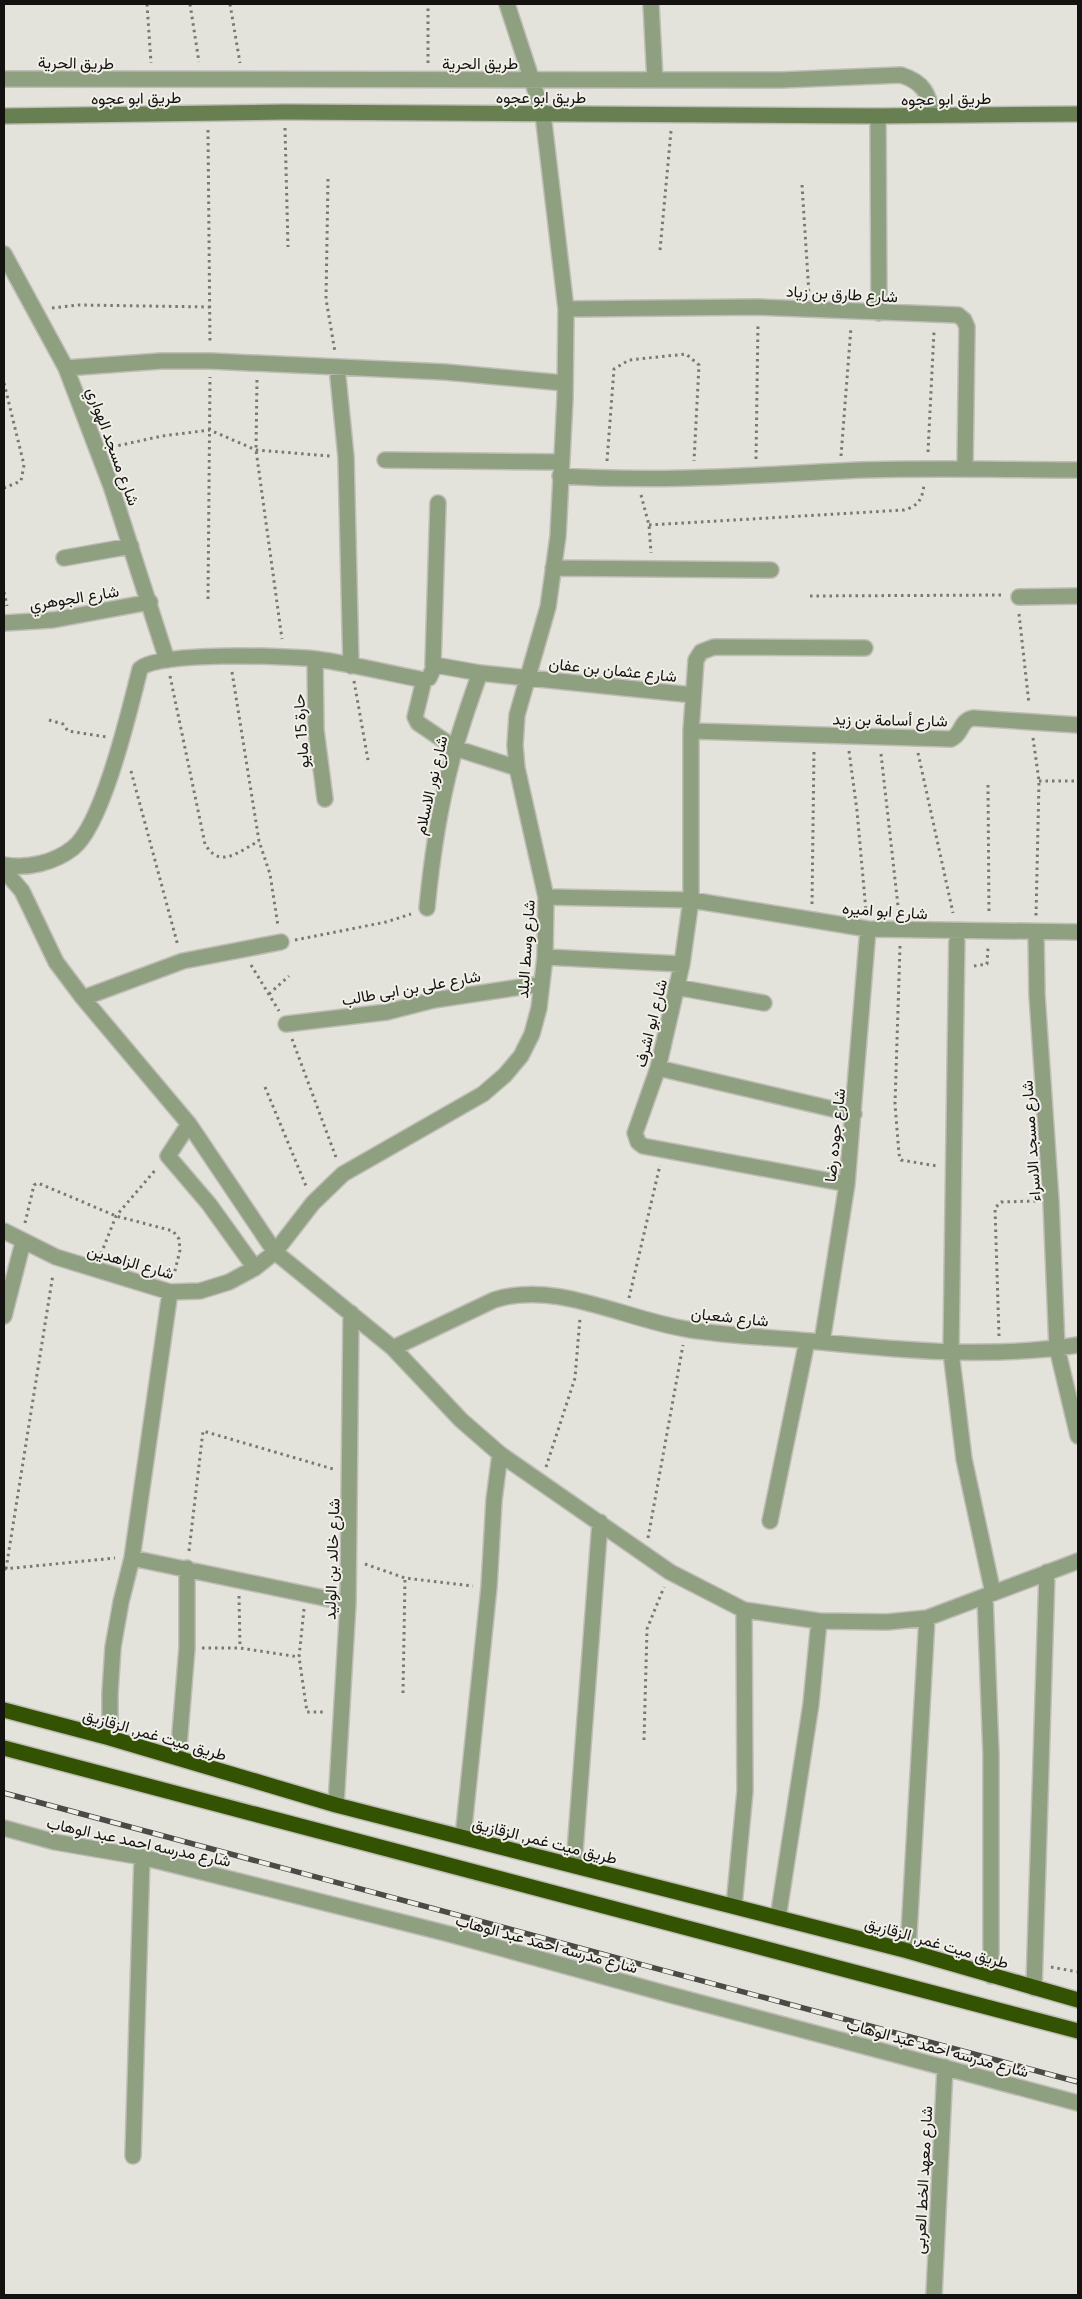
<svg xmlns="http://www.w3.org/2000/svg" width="1082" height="2299" viewBox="0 0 1082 2299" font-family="'Exo 2',Vazirmatn,sans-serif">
<rect width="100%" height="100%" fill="#e3e2db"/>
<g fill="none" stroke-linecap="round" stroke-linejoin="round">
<!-- street casing -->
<g stroke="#bebdb6" stroke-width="18">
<path id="street" d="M651,4l4,76
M4,79l777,1 120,-5c22,7 28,18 31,40
M878,116l1,197
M4,254l62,114 45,118 56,174
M566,309l192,-2 200,8 6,5 3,7 -2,142
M337,367l9,90 5,209
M66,368l95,-7h49l235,11 119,11
M385,460l176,2
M560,476c94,6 186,0 280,-5 79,-4 159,-1 238,-1
M64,558l67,-12
M553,568l218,2
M1019,597l59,-1
M4,623l49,-3 97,-18
M315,659l1,71 9,69
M433,665l5,-162
M424,680l-9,37 3,6 37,25 62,20
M691,731l260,8c12,-5 8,-18 22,-21l105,7
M4,865c23,4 50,-2 69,-17 30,-23 57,-140 67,-179 16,-18 147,-13 176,-10 36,5 72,14 108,21l5,-2 6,-13 45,8 213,22
M4,870l18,21 34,71 27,36 106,126 86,128 118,96 68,72 39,34 170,118 74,38 75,11 68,1 40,-4 -19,333
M546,897l145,3 177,29 210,3
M427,908c5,-53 13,-106 28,-159 7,-25 16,-51 25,-76
M957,931l-6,421 13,107 29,134
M1036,932l1,63 14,206 6,147 21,88
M545,957l137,7
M676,987l88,16
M83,998l100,-37 98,-19
M286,1024l101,-12 47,-12 107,-16
M658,1068l196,46
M189,1124l-21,32 41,48 46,64
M847,1184l-204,-38 -5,-4 -3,-9 23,-65 24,-104 9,-64v-169l5,-71 5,-8 13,-5 151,1
M4,1231l52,26 114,35 30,-1 29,-9 26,-14 20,-16 38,-49 30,-29 140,-80 22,-19 16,-19 11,-22 7,-26 6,-51 1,-60 -29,-129 -2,-23 2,-30 31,-108 10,-71 7,-138 1,-89 -23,-195 -36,-110
M4,1316l19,-74
M822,1342l25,-158 21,-255
M393,1348l101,-48c61,-20 130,19 192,29 40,7 83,8 124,12 89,9 179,18 268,4
M770,1521l37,-180
M132,1558l216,45
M985,1596l6,158v222
M927,1618l151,-57
M110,1738v-45l3,-46 8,-45 11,-44 38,-266
M178,1758l9,-110v-80
M336,1805l12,-202 3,-290
M4,1828l51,14 87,15 307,77 222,61 407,108
M463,1837l26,-250 5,-87 6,-46
M574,1865l26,-343
M734,1906l11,-115 -1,-181
M778,1918l33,-214 8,-83
M1034,1988l13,-416
M133,2156l9,-299
M934,2295l11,-228"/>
</g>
<!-- secondary casing -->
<g stroke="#bebdb6" stroke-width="18">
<path id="secondary" d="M4,116l281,-4 593,4 200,-2"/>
</g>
<!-- highway casing -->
<g stroke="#bebdb6" stroke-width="18">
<path id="highway" d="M4,1710l106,28 226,67 572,146 170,49
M4,1748l1074,283"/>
</g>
<!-- path -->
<path stroke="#797874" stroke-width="3" stroke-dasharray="2.5 4" stroke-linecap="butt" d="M147,4l4,59
M190,4l9,58
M230,4l10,59
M428,63v-59
M285,128l3,119
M208,130l2,214
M328,179l-2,120 9,53
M802,185l7,109
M660,250l11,-119
M52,308l27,-3 133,2
M257,380l-1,70 26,189
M4,383l20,82 -3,16 -17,7
M112,447l50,-11 48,-6 46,20 74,6
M928,452l6,-121
M841,456l10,-129
M756,459l2,-136
M607,461l7,-92 15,-9 57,-6 13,11 -5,96
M641,495l8,30 2,28
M649,525l255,-15c14,-4 18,-10 20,-25
M4,592l3,14
M810,596l192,-1
M208,599l2,-222
M1019,614l10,90
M232,672l27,169 11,33 8,52
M170,676l35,168c15,26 34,7 54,-3
M354,681l14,79
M49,720l14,4 5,7 39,6
M1033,738l6,43 -3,135
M849,751l8,60 9,100
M918,753l35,160
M881,754l18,161
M131,771l47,175
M1039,781h39
M988,785l1,129
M812,904l2,-154
M295,940l91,-18 25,-8
M900,946l-5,158 4,50 2,6 36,6
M251,965l28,46
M974,966l13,-2 1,-16
M269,994l20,-18
M292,1039l45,121
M265,1087l41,99
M25,1223l9,-38 4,-2 78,33 57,15 6,8 1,11 -6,25
M101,1254l15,-38 41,-48
M629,1298l31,-133
M999,1336l-4,-128 6,-6 35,-1
M546,1467l29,-89 5,-60
M648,1538l35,-193
M189,1551l14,-120 130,38
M365,1564l40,14 68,8
M4,1569l111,-11
M6,1569l47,-295
M239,1596l1,52
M304,1609l-5,48 8,55h18
M202,1648h38l59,9
M403,1693l2,-115
M644,1740l3,-111 17,-42
M1051,1967l27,5"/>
<!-- street -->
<use href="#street" stroke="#8fa080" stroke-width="15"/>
<!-- secondary -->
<use href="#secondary" stroke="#687f51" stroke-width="15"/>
<!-- highway -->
<use href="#highway" stroke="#345302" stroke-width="15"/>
<!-- rail casing -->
<g stroke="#4b4a47" stroke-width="5.5">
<path id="rail" d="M4,1793l1074,289"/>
</g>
<!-- rail -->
<use href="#rail" stroke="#f0efe8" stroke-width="4" stroke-dasharray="11" stroke-linecap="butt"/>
</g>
<g text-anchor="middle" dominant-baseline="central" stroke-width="4" stroke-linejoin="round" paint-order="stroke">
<!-- street labels -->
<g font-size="16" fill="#131210" stroke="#f0efe8">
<text transform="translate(76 62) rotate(1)">طريق الحرية</text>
<text x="480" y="62">طريق الحرية</text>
<text x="541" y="96">طريق ابو عجوه</text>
<text transform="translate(136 97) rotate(-1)">طريق ابو عجوه</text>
<text transform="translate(946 98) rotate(-1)">طريق ابو عجوه</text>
<text transform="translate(842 293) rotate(3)">شارع طارق بن زياد</text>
<text transform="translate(114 446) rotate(70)">شارع مسجد الهواري</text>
<text transform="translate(74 597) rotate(-9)">شارع الجوهري</text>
<text transform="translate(613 669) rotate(6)">شارع عثمان بن عفان</text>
<text transform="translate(890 719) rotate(1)">شارع أسامة بن زيد</text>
<text transform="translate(300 731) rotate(-94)">حارة 15 مايو</text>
<text transform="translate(430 785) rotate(-77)">شارع نور الاسلام</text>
<text transform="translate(885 910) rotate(4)">شارع ابو اميره</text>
<text transform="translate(525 949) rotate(-86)">شارع وسط البلد</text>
<text transform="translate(411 987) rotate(-10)">شارع على بن ابى طالب</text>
<text transform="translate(650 1023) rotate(-76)">شارع ابو اشرف</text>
<text transform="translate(834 1135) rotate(-84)">شارع جوده رضا</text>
<text transform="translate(1030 1141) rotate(-94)">شارع مسجد الاسراء</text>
<text transform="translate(131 1261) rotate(16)">شارع الزاهدين</text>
<text transform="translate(730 1316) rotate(6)">شارع شعبان</text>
<text transform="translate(331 1559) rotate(-88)">شارع خالد بن الوليد</text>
<text transform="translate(155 1734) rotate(16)">طريق ميت غمر, الزقازيق</text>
<text transform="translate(545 1840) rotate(14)">طريق ميت غمر, الزقازيق</text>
<text transform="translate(139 1841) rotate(12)">شارع مدرسه احمد عبد الوهاب</text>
<text transform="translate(937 1942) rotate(16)">طريق ميت غمر, الزقازيق</text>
<text transform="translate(547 1943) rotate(15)">شارع مدرسه احمد عبد الوهاب</text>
<text transform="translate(938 2047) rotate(15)">شارع مدرسه احمد عبد الوهاب</text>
<text transform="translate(922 2180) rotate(-87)">شارع معهد الخط العربى</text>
</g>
</g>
<!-- border -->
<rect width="1082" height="2299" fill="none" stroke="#131210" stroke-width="10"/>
</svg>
